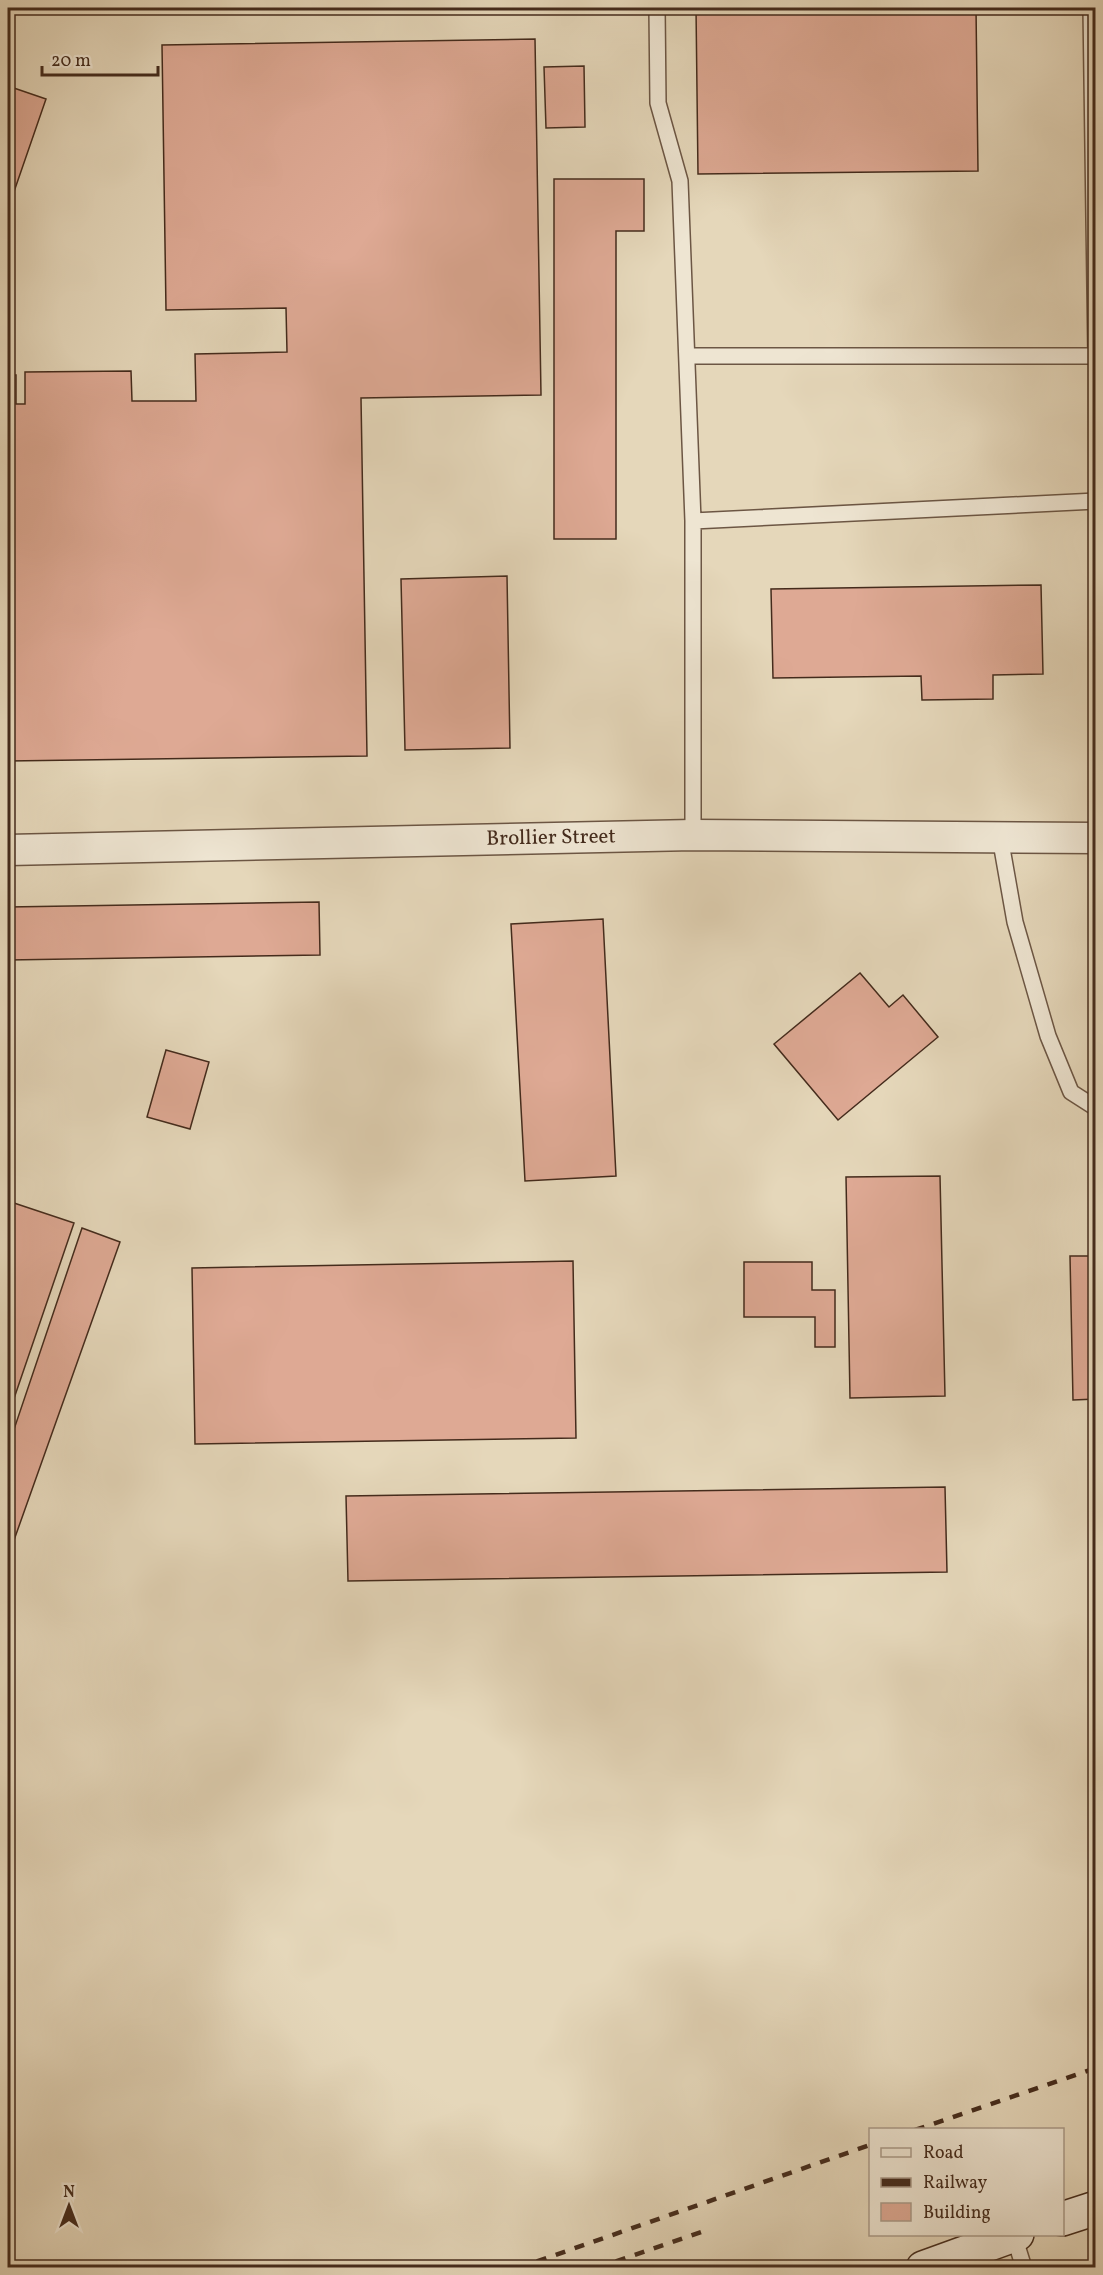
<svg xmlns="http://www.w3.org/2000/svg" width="1103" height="2275" viewBox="0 0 1103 2275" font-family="Vollkorn,serif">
<rect width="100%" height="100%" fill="#e5d7ba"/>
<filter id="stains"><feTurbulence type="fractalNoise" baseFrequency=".00333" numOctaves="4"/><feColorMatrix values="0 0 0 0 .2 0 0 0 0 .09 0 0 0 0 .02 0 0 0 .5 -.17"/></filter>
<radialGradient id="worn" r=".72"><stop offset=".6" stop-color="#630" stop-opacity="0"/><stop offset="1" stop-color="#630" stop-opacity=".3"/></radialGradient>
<!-- building -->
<path fill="#dea994" stroke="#442b1c" stroke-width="1.5" d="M696,8h280l2,163 -280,3z
M535,39l6,356 -180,3 6,358 -359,5v-386h8v29h9v-32l106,-1 1,30h64l-1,-47 92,-2 -1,-44 -120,2 -4,-265z
M584,66l1,61 -39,1 -2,-61z
M8,86l38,13 -38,110z
M554,179h90v52h-28v308h-62z
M507,576l3,172 -105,2 -4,-171z
M1041,585l2,89 -50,1v24l-71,1 -1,-24 -148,2 -2,-89z
M319,902l1,53 -312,5v-53z
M603,919l13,257 -91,5 -14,-257z
M860,973l29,34 14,-12 35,42 -100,83 -64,-76z
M166,1050l43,12 -19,67 -43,-12z
M940,1176l5,220 -95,2 -4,-221z
M8,1201l66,22 -66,193z
M82,1228l38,14 -112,315v-110z
M1070,1256h26v143l-23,1z
M573,1261l3,177 -381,6 -3,-176z
M744,1262h68v28h23v57h-20v-30h-71z
M945,1487l2,85 -599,9 -2,-85z"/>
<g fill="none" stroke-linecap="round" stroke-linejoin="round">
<!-- lane casing -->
<g stroke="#6c5644" stroke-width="18">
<path id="lane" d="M657,8l1,95 22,78 13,340v314
M1091,8l5,350
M687,356h409
M693,521l403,-20
M1000,837l15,85 33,114 23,56 25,16
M1014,2236l10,32"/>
</g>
<!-- street casing -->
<g stroke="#6c5644" stroke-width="33">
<path id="street" d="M8,850l685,-15 403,3"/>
</g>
<!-- secondary casing -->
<g stroke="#442b1c" stroke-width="36">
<path id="secondary" d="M1062,2219l34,-11
M923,2268l94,-34"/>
</g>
<!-- lane -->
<use href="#lane" stroke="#eee5d2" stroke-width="15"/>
<!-- street -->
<use href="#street" stroke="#eee5d2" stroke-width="30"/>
<!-- secondary -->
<use href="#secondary" stroke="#eee5d2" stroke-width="33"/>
<!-- rail -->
<path stroke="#442b1c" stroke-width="4.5" stroke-dasharray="10 10" stroke-linecap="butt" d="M915,2130l181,-62
M518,2268l352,-123
M597,2268l113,-39"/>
</g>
<g text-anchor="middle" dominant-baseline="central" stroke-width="4.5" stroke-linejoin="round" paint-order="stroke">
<!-- street labels -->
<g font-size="21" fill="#442b1c" stroke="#eee5d2">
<text transform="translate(551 838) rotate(-1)">Brollier Street</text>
</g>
</g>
<!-- margin -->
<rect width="1103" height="2275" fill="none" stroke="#e5d7ba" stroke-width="30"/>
<rect x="9" y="9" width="1085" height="2257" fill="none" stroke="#442b1c" stroke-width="3"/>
<rect x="15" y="15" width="1073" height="2245" fill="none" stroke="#442b1c" stroke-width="1.5"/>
<!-- legend -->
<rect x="869" y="2128" width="195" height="108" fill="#eee5d2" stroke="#aa9b89" stroke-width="1.5"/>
<rect x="881" y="2148" width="30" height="9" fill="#eee5d2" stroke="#aa9b89" stroke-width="1.5"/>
<text x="923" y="2158" font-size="18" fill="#442b1c">Road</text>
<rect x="881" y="2178" width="30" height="9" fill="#442b1c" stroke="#aa9b89" stroke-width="1.5"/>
<text x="923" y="2188" font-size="18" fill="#442b1c">Railway</text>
<rect x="881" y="2203" width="30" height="18" fill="#dea994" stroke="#aa9b89" stroke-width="1.5"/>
<text x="923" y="2218" font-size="18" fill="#442b1c">Building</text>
<!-- north arrow -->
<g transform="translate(69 2206)" stroke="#eee5d2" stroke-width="4.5" paint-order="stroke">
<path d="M0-4.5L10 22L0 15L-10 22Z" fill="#442b1c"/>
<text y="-9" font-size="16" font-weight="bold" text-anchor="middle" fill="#442b1c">N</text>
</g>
<!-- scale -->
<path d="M42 66v9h116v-9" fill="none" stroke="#442b1c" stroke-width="3"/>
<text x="51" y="66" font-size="18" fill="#442b1c" stroke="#eee5d2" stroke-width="4.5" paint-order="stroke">20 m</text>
<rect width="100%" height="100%" filter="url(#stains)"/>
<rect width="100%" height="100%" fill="url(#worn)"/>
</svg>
